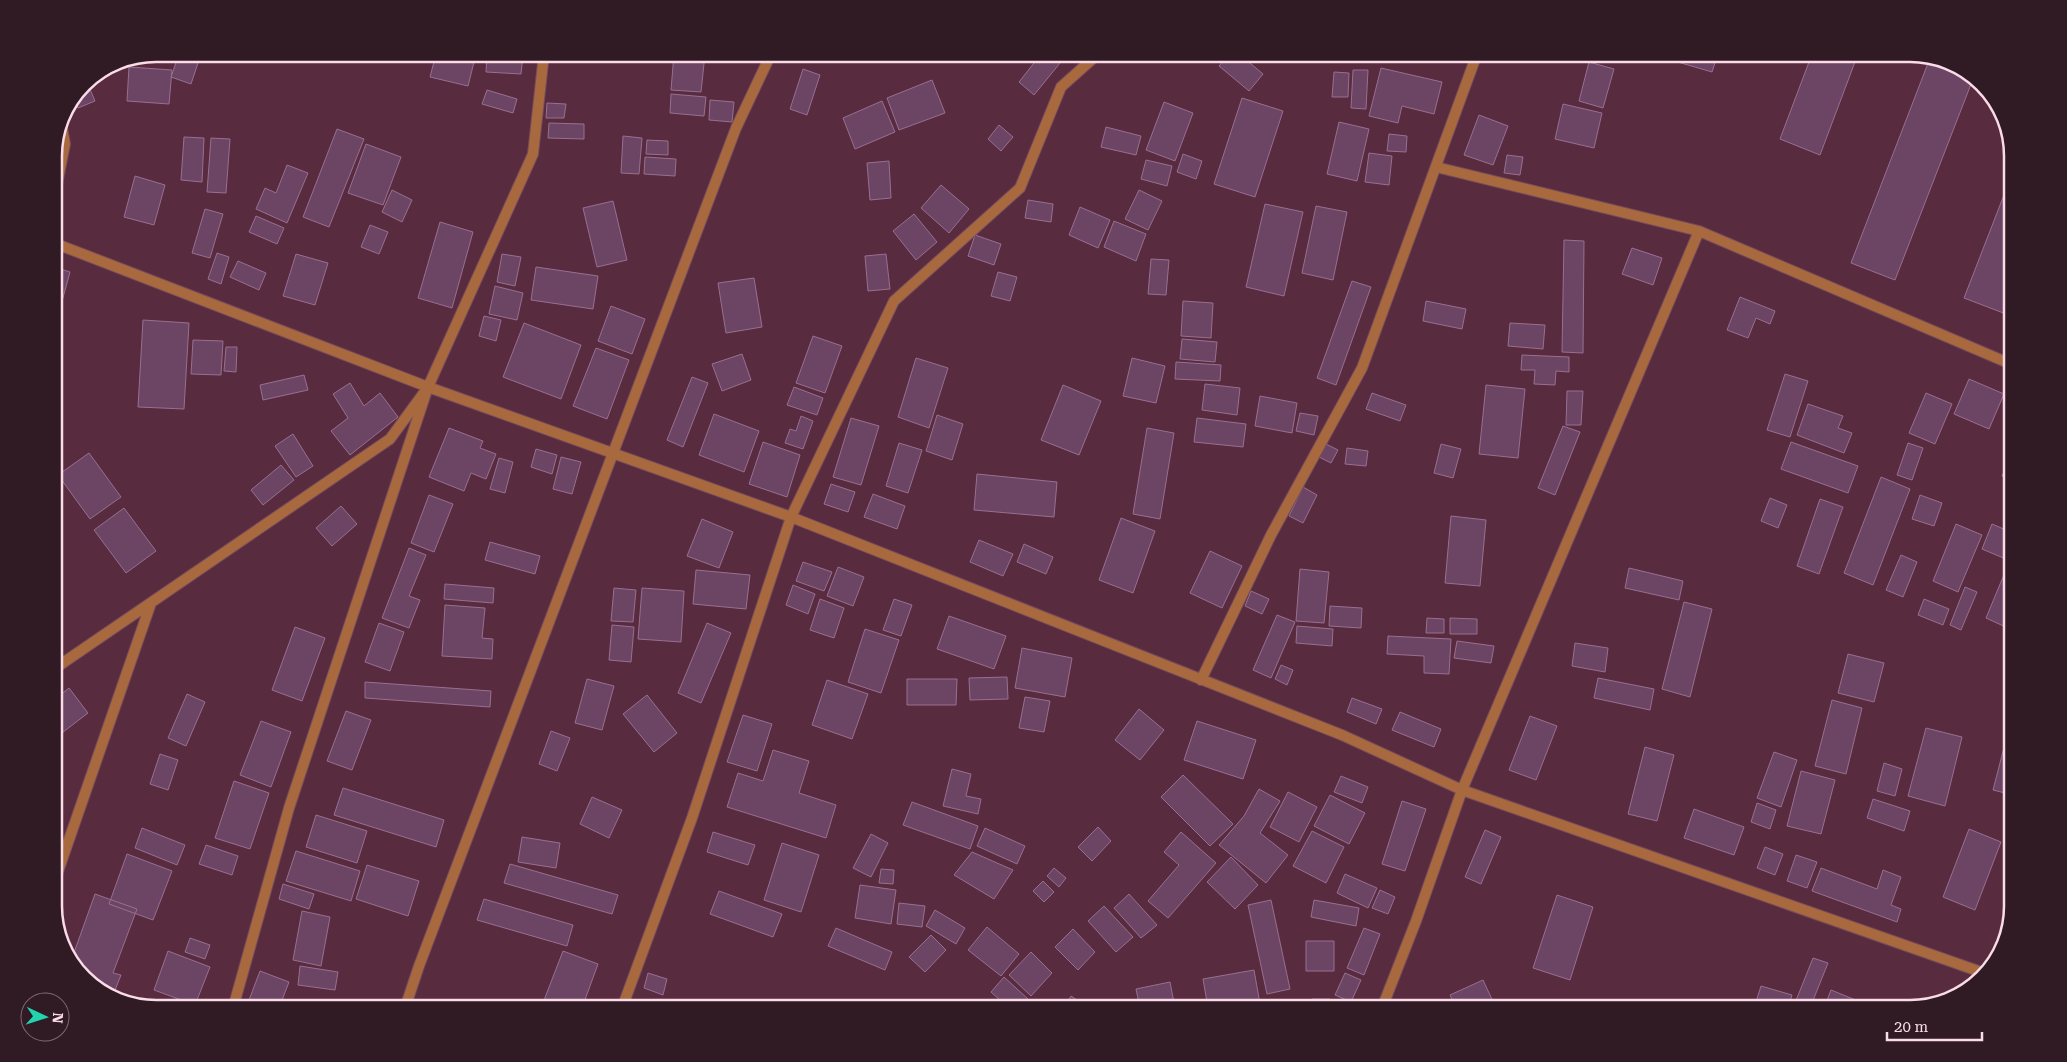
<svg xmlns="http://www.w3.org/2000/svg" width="2067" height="1062" viewBox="0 0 2067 1062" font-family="'Roboto Serif',serif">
<rect width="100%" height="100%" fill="#582b3e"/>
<!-- building -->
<path fill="#6c4565" stroke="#996f91" d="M179,54h22l-10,30 -20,-7z
M260,54h23v4l-23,-2z
M290,54h52l1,4 -52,3z
M436,54l38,8 -6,24 -38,-9z
M487,54h36l-2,20 -35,-2z
M674,54h31l-4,38 -30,-2z
M979,54h19l-8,9z
M1041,54h7l12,9 -26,32 -15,-13z
M1055,54h13l-6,6z
M1229,54h10l24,20 -14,17 -30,-25z
M1355,54h24l-4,8z
M1665,54h53l-6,18 -48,-14z
M1812,54h46l-38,101 -40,-16z
M1930,58l26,6 17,15 -78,201 -44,-17z
M1589,62l25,7 -11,39 -24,-7z
M129,67l43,3 -3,34 -42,-3z
M1381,68l61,14 -8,32 -32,-8 -4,17 -29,-7z
M803,69l17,6 -13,40 -17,-6z
M1353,70h15l-2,39 -15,-1z
M1334,72l15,1 -1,24h-16z
M932,80l13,33 -46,17 -12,-32z
M87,82l8,19 -17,7 -4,-10z
M487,90l30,9 -4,14 -31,-9z
M671,94l35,3 -2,19 -34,-3z
M1242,98l41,13 -28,86 -41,-13z
M710,100l24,2 -2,20 -23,-2z
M882,101l13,31 -40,17 -12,-31z
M1164,102l29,11 -18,48 -29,-11z
M547,103l19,1 -2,14h-18z
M1563,104l39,9 -8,35 -39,-9z
M1479,115l29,11 -15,39 -29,-10z
M1339,122l30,7 -12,52 -30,-7z
M549,123l35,1v15l-36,-1z
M999,125l14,12 -12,14 -13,-12z
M1106,127l35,9 -5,19 -35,-8z
M337,129l27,10 -35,88 -26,-10z
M1389,134l18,2 -1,16 -19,-1z
M623,136l19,2 -3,36 -18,-1z
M184,137l20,1 -2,44 -21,-2z
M211,138l19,1 -4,54 -19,-1z
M647,140l21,1v14l-22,-1z
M366,144l35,13 -18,48 -35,-12z
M1369,153l23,3 -3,29 -24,-3z
M1183,154l19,7 -6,18 -19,-7z
M1507,155l16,2 -3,18 -16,-2z
M645,157l31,2 -1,17 -31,-2z
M1146,160l26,6 -5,20 -26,-7z
M889,161l2,37 -21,2 -3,-37z
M287,165l21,8 -21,50 -31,-14 9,-21 11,5z
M135,176l30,9 -11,40 -30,-8z
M2009,182l4,1v113l-7,18 -42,-16z
M941,185l28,24 -20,24 -28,-25z
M392,190l20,10 -10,22 -20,-10z
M1139,190l23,11 -14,29 -23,-11z
M1028,200l25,4 -2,18 -26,-4z
M613,201l14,59 -30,7 -14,-59z
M1265,204l38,8 -19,84 -38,-9z
M1316,206l31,6 -14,68 -31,-7z
M1080,207l30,13 -12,28 -29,-13z
M205,209l18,5 -13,44 -18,-5z
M914,214l23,28 -21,18 -23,-29z
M256,216l28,12 -7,16 -28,-12z
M1114,221l32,13 -10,27 -32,-14z
M440,222l33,10 -21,76 -34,-10z
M370,225l18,7 -9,22 -18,-7z
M975,235l26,9 -7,21 -26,-9z
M1564,240l20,1 -1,112 -21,-1z
M1632,248l30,10 -9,27 -31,-11z
M217,253l12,4 -8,27 -13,-5z
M296,254l32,9 -13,42 -32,-9z
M502,254l19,3 -6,29 -18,-4z
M886,254l4,35 -22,2 -3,-35z
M1151,259l18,1 -3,35 -18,-1z
M238,261l28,12 -7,17 -29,-13z
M54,267l16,5 -9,33 -7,-2z
M536,267l62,9 -5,33 -62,-9z
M998,272l19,5 -7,24 -19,-5z
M754,278l8,49 -36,6 -8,-50z
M1352,281l19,6 -35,98 -19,-7z
M495,286l28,7 -6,27 -28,-6z
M1740,297l35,14 -5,13 -14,-6 -8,20 -21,-8z
M1183,301l30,2 -2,35 -30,-2z
M1426,301l40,8 -4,20 -39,-8z
M611,306l34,13 -13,35 -34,-13z
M484,316l17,4 -5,21 -17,-5z
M143,320l46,3 -5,86 -46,-2z
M524,323l57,22 -20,54 -58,-22z
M1510,323l35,2 -2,24 -35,-3z
M813,336l29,10 -17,47 -29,-10z
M1182,339l35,3 -2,20 -35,-3z
M193,340l30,1 -2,34 -30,-1z
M226,347h11l-1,25 -12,-1z
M596,348l33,12 -22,59 -34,-13z
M742,354l9,26 -29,11 -10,-27z
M1522,355l47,2v15l-13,-1 -1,14 -21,-1 1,-14h-14z
M916,358l32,10 -19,60 -31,-11z
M1132,358l33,8 -9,37 -33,-7z
M1176,362l45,3 -1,16 -45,-2z
M1785,374l23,7 -18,56 -23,-7z
M304,375l4,15 -45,10 -3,-15z
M692,377l16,6 -25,64 -16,-7z
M1969,379l35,15 -15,35 -35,-15z
M350,383l14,23 16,-13 18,24 -48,38 -19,-24 17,-13 -15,-24z
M1205,384l35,4 -3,27 -35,-5z
M1063,385l38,16 -22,54 -38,-15z
M1486,385l39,4 -7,69 -39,-4z
M794,387l29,11 -6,17 -30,-10z
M1567,391h16l-2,34h-15z
M1372,393l34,12 -6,16 -34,-12z
M1926,393l26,11 -17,40 -26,-11z
M1260,396l37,7 -5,30 -37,-7z
M1808,404l35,12 -5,12 14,5 -8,20 -47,-18z
M1300,413l18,3 -4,19 -18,-4z
M714,414l45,17 -15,41 -45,-17z
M937,415l26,9 -11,36 -26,-9z
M801,416l12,5 -10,28 -18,-6 5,-14 6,2z
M851,418l28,8 -18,59 -28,-8z
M1197,418l49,6 -3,23 -49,-5z
M1563,426l17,6 -25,63 -17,-7z
M449,428l34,13 -3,7 16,6 -10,25 -15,-6 -7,18 -35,-14z
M1147,428l27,5 -14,86 -27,-5z
M293,434l20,32 -17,11 -21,-31z
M763,442l37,13 -13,42 -38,-13z
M1791,442l67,24 -10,27 -67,-24z
M899,443l23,7 -14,43 -22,-7z
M1908,443l15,5 -11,32 -15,-5z
M1326,444l12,6 -7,13 -12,-6z
M1441,444l20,5 -8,29 -19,-5z
M1347,448l21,3 -2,15 -21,-2z
M536,449l21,6 -5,19 -21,-7z
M2013,451v30l-11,-5z
M89,453l32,44 -31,22 -32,-44z
M561,457l20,5 -9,32 -19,-5z
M499,458l14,4 -8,31 -15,-4z
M281,465l13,15 -31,25 -12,-15z
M977,474l80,8 -3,35 -80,-7z
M1881,477l29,12 -37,96 -29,-12z
M831,484l24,8 -7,20 -24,-8z
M1303,487l14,8 -14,28 -14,-7z
M873,494l32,12 -8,23 -33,-12z
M429,495l24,9 -19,48 -23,-9z
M1920,495l22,8 -8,23 -22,-7z
M1770,498l17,7 -9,23 -17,-7z
M1820,499l23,8 -24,67 -22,-8z
M341,506l16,18 -25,22 -16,-18z
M124,508l32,43 -30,22 -32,-43z
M1451,516l35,4 -6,66 -35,-3z
M1121,518l34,13 -22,62 -34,-13z
M702,519l31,13 -14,36 -32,-12z
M1956,524l26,11 -24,57 -25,-11z
M1992,524l21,9v29l-31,-13z
M979,540l34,14 -10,22 -33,-14z
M490,542l50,14 -5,18 -50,-14z
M1024,544l29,13 -7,17 -29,-12z
M409,548l17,7 -17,41 11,4 -11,28 -27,-10z
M1210,551l32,15 -20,42 -32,-15z
M1901,555l16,7 -14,35 -17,-7z
M803,562l29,10 -8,19 -28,-10z
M2008,565l5,2v55l-3,7 -24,-11z
M838,567l26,10 -11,29 -26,-10z
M1629,568l54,13 -4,19 -54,-12z
M1300,569l29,3 -5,51 -28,-2z
M696,570l54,5 -4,34 -53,-5z
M445,584l49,4 -1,15 -49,-4z
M793,585l22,9 -7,20 -22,-9z
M1965,587l12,5 -16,38 -11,-5z
M614,588l22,2 -3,32 -22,-1z
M642,588l42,3 -3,51 -43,-3z
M1251,591l18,8 -7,15 -17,-8z
M820,599l24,9 -10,30 -24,-8z
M894,599l18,6 -11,31 -18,-6z
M1924,599l25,10 -6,16 -25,-10z
M1684,602l28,7 -22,88 -28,-8z
M445,605l40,3 -3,30 11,1 -1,20 -50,-3z
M1330,606l32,2 -1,20 -32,-2z
M1277,615l18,7 -24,56 -18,-8z
M949,616l57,20 -12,33 -57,-20z
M1427,618l17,1v14h-18z
M1450,618l27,1v15h-27z
M379,623l25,9 -14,39 -25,-9z
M707,623l24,10 -30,70 -23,-10z
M612,625l22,2 -3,35 -22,-2z
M1297,626l36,3 -1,17 -36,-3z
M295,627l30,11 -23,63 -30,-11z
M865,629l34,11 -18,53 -33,-11z
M1388,636l63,3 -2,35 -25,-1v-17l-37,-2z
M1457,641l37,5 -3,17 -37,-5z
M1575,643l33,5 -3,24 -33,-6z
M1022,648l50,10 -7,39 -50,-9z
M1848,654l36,9 -10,39 -36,-9z
M1281,665l12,5 -6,15 -12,-6z
M1007,677l1,22 -38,1 -1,-22z
M1598,678l56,11 -4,21 -56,-12z
M587,679l27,7 -12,44 -27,-7z
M907,679h50l-1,26h-49z
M827,680l41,14 -16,45 -40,-14z
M365,682l126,9 -1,16 -125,-9z
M69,688l19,25 -34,26v-39z
M187,694l18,8 -19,44 -18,-8z
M647,695l30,38 -23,19 -31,-38z
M1025,697l25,4 -6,31 -25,-4z
M1352,698l30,11 -6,15 -29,-12z
M1832,700l30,8 -16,66 -31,-8z
M1139,709l25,21 -24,30 -25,-20z
M346,711l25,9 -19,50 -25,-9z
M1400,712l41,17 -7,18 -42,-17z
M743,715l29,9 -15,47 -30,-9z
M1530,716l27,10 -21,54 -27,-10z
M261,721l30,11 -20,55 -31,-12z
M1197,721l59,19 -13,39 -59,-19z
M1926,728l36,9 -17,69 -37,-10z
M551,731l19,7 -13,33 -18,-7z
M2008,732l5,2v61l-20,-5z
M1645,747l29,8 -17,66 -29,-7z
M773,750l36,11 -10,32 37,12 -10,33 -99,-31 11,-34 25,8z
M1774,752l23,8 -16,47 -24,-9z
M160,754l18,6 -10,30 -18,-6z
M1884,763l18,6 -7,27 -18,-5z
M952,769l19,5 -5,22 15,3 -3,15 -35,-8z
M1801,771l34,9 -14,54 -34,-8z
M1183,775l50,49 -23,22 -49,-49z
M1341,776l27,11 -6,16 -28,-11z
M234,781l35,12 -19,56 -35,-11z
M343,788l101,32 -8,27 -102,-32z
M1259,789l21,12 -20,32 28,22 -22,28 -47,-38 25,-29z
M1288,792l29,15 -18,35 -29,-15z
M1330,795l35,18 -16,31 -35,-18z
M592,797l30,13 -13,28 -29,-14z
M1873,799l37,12 -6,20 -37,-13z
M1402,801l24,8 -21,62 -23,-7z
M912,802l66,24 -8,23 -67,-24z
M1757,803l19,7 -6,19 -19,-7z
M1694,809l50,18 -10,28 -50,-17z
M316,815l51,16 -10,32 -51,-16z
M1098,827l13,14 -19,20 -14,-14z
M142,828l43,17 -8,20 -42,-17z
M985,828l40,18 -8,18 -40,-18z
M1969,829l32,13 -26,68 -32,-13z
M1485,830l16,7 -20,47 -16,-7z
M1312,831l32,16 -18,36 -33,-17z
M713,832l42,13 -7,20 -41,-13z
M1181,832l35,31 -48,55 -20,-17 31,-36 -15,-13z
M871,834l17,9 -17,34 -18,-9z
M522,837l38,6 -4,25 -38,-6z
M782,843l37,12 -18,57 -37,-12z
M206,845l32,11 -6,19 -33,-11z
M1765,847l18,7 -8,21 -18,-7z
M296,851l64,20 -9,30 -65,-20z
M972,852l41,18 -19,29 -40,-24z
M127,854l45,17 -19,49 -44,-16z
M1796,855l21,7 -10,26 -20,-7z
M1231,857l27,28 -23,24 -28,-27z
M510,864l108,31 -6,19 -108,-31z
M367,865l52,16 -11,35 -52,-17z
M1054,868l12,10 -7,9 -12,-11z
M1821,868l56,21 6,-19 18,7 -10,28 10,4 -4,13 -85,-31z
M881,869l13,1 -1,14 -14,-1z
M1345,874l32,14 -9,20 -31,-15z
M1043,881l11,11 -10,10 -11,-11z
M283,884l31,10 -5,15 -30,-10z
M860,885l36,5 -5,34 -36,-6z
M1380,890l15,7 -7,17 -16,-6z
M719,891l63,23 -9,23 -63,-23z
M95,894l42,15 -24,64 8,2 -9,23 -41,-37z
M1129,894l28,31 -16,13 -27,-30z
M1557,895l36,12 -23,73 -37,-12z
M484,899l89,26 -6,21 -90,-26z
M1271,900l19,89 -23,5 -19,-89z
M1314,900l45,8 -3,18 -45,-9z
M899,903l26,3 -3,21 -25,-3z
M1104,906l29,31 -17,15 -28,-31z
M935,910l30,18 -9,16 -30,-18z
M302,911l28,6 -9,49 -28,-6z
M987,927l32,27 -18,22 -33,-26z
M836,928l56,24 -7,18 -57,-24z
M1364,928l16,6 -16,41 -17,-7z
M1073,929l22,23 -17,18 -23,-23z
M931,935l15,15 -21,22 -16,-15z
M190,938l20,7 -5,14 -20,-7z
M1306,941h28v30h-28z
M168,951l42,16 -15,38 -41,-15z
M563,951l35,13 -16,44h-41z
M1031,952l21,21 -21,23 -22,-21z
M1813,958l15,5 -18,45h-17z
M300,966l38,6 -3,18 -37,-5z
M1254,970l6,34 -21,4h-31l-5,-29z
M260,971l29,11 -10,26h-33z
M648,973l19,6 -4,16 -19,-7z
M1345,973l16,7 -10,22 -16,-7z
M1004,977l24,22 -8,9h-11l-18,-16z
M1483,980l13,28h-40l-6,-13z
M1170,982l5,26h-35l-4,-19z
M1761,986l31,9 -4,13h-23l-10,-3z
M1831,990l37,15 -1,3h-43z
M1071,996l15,10 -2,2 -20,-1z
M1312,999h18v9h-18z"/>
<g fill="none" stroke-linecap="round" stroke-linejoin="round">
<!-- street casing -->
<g stroke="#754b5c" stroke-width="12">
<path id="street" d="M1436,167l263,64 314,134
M54,199l11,-55 -4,-22
M54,243l374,144 363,130 551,218 120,55 522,183
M54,669l336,-230 33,-45
M1201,680l70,-145 91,-167 115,-314
M54,883l97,-280
M233,1008l56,-200 139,-421 105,-233 11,-100
M405,1008l14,-42 317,-838 35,-74
M622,1008l70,-190 99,-301 103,-216 126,-113 41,-101 37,-33
M1382,1008l34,-87 46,-131 237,-559"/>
</g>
<!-- street -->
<use href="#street" stroke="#a8693e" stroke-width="10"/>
</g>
<!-- crop -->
<path d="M0 0H2067V1062H0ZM156 62H1910A94 94 0 0 1 2004 156V906A94 94 0 0 1 1910 1000H156A94 94 0 0 1 62 906V156A94 94 0 0 1 156 62Z" fill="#301b24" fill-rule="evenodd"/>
<path fill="none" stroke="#f9dce7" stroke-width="2.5" d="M156 62H1910A94 94 0 0 1 2004 156V906A94 94 0 0 1 1910 1000H156A94 94 0 0 1 62 906V156A94 94 0 0 1 156 62Z"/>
<!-- north arrow -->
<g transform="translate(45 1017) rotate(94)"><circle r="24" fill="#301b24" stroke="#806872"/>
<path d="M0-4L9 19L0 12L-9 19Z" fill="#21d5b0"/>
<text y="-8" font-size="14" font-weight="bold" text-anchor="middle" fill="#f9dce7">N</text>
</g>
<!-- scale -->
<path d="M1887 1032v8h95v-8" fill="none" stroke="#f9dce7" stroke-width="2.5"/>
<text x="1894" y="1032" font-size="15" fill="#f9dce7" stroke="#301b24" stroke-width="4" paint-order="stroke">20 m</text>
</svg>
